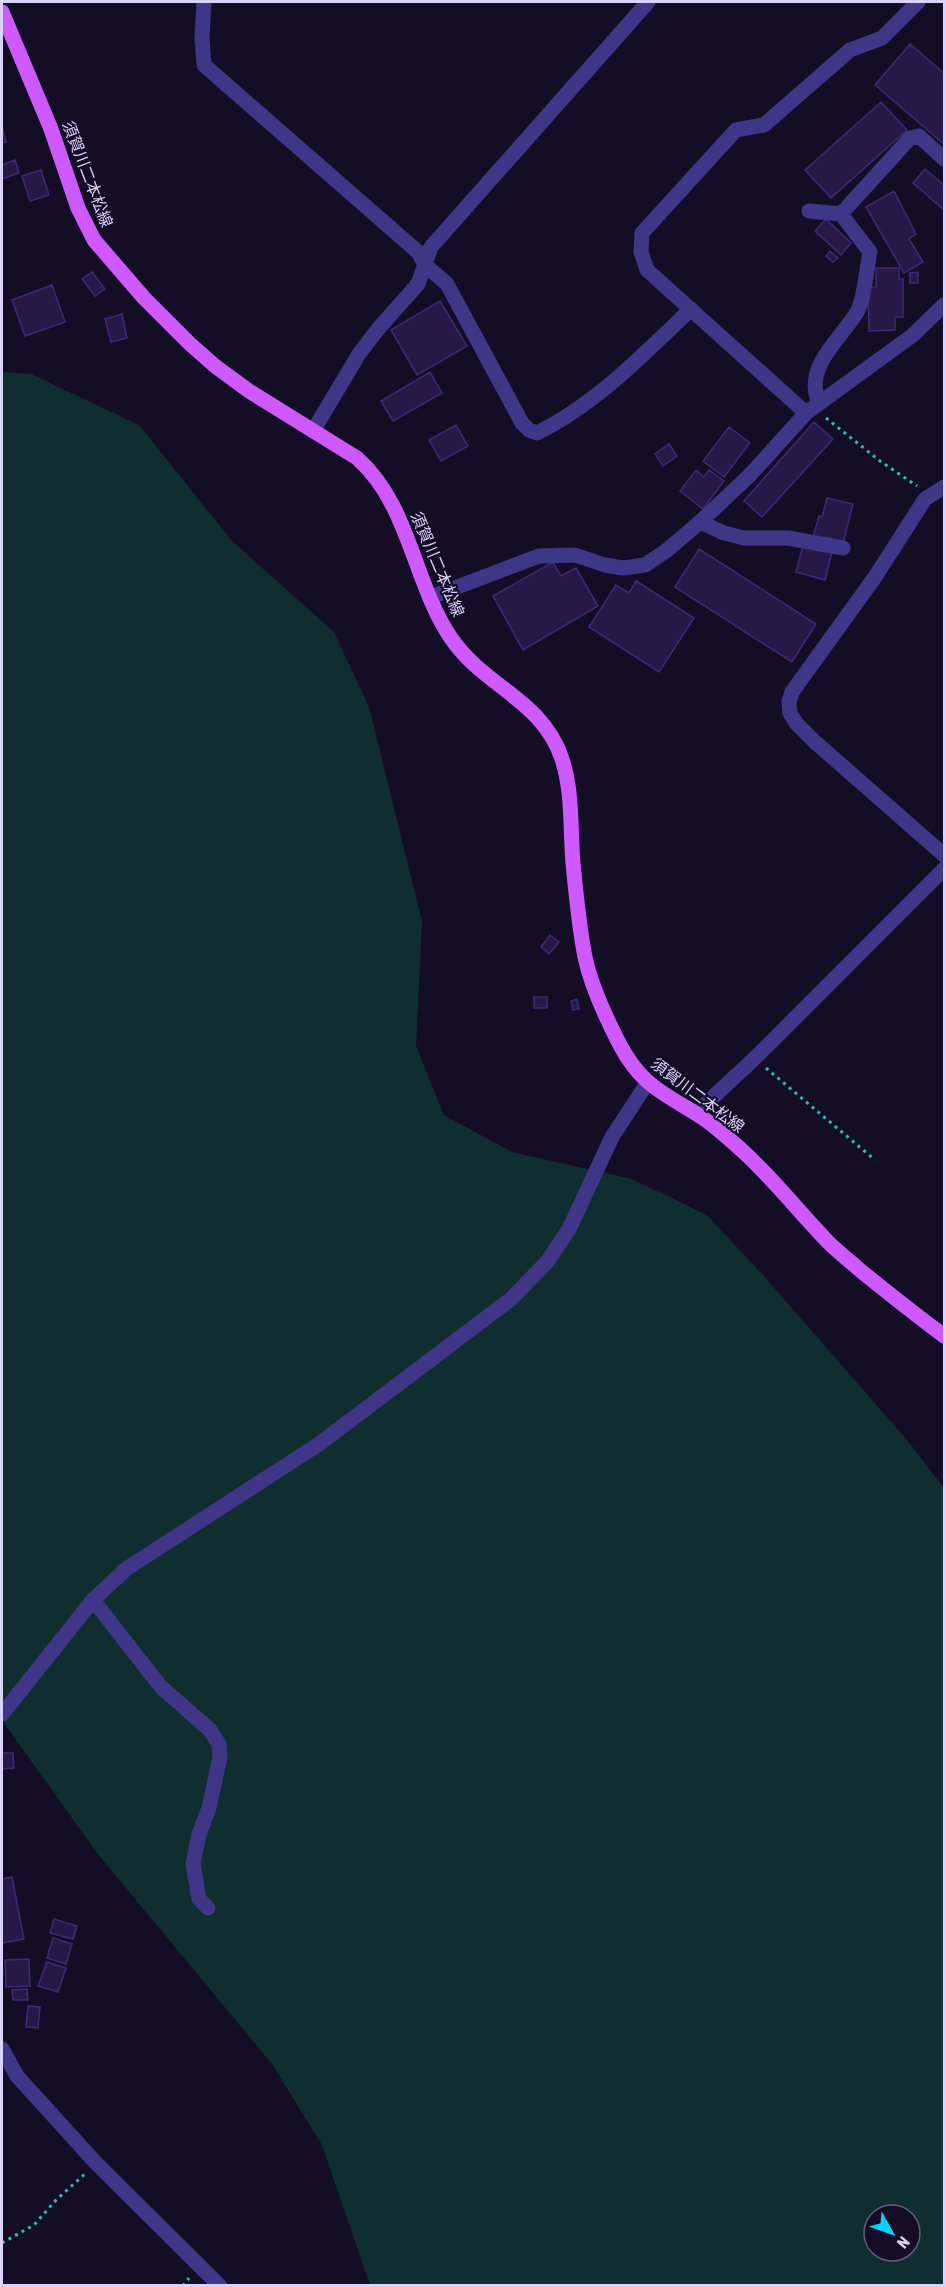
<svg xmlns="http://www.w3.org/2000/svg" width="946" height="2287" viewBox="0 0 946 2287" font-family="'Asap Condensed','Noto Sans JP',sans-serif">
<rect width="100%" height="100%" fill="#130e25"/>
<!-- green -->
<path fill="#102e30" fill-rule="evenodd" d="M2,372l29,2 108,51 93,116 102,91 35,75 53,214 -6,125 28,69 68,37 120,27 75,36 55,59 145,166 37,48v797h-574l-48,-140 -50,-81 -175,-211 -91,-127 -4,-12zM874,2215h36v36h-36z"/>
<!-- building -->
<path fill="#261947" stroke="#3e2a74" stroke-width="1.5" d="M910,44l34,29v71l-69,-59z
M881,102l26,28 -76,68 -26,-28z
M2,127l4,15 -4,1z
M15,160l4,13 -17,6v-14z
M925,169l19,16v25l-31,-27z
M41,170l8,25 -19,6 -8,-25z
M894,191l22,43 -7,5 14,23 -19,11 -38,-66z
M826,219l25,24 -10,12 -26,-24z
M830,251l8,7 -5,4 -7,-6z
M876,268h23v11h4v38h-8v13l-26,1 -1,-44h8z
M92,272l13,17 -10,7 -13,-17z
M918,272v11h-8v-10z
M52,285l13,37 -40,14 -13,-36z
M440,301l27,45 -50,29 -26,-45z
M122,314l5,24 -16,4 -6,-23z
M430,372l12,21 -49,28 -12,-20z
M814,422l19,17 -71,78 -18,-16z
M456,425l12,21 -27,15 -12,-21z
M729,427l21,16 -26,34 -21,-16z
M669,444l8,12 -14,10 -8,-12z
M696,470l8,7 5,-7 15,11 -21,28 -23,-18z
M827,498l26,6 -10,40 -30,-7 6,-21 3,1z
M803,545l29,7 -7,28 -29,-8z
M699,549l117,75 -24,38 -117,-75z
M553,562l8,14 15,-8 22,38 -75,44 -30,-54z
M636,581l58,37 -35,54 -70,-45 27,-42 13,8z
M550,935l9,7 -10,12 -8,-7z
M534,997h13v11h-13z
M577,999l2,10 -6,1 -2,-9z
M2,1753h11l1,15 -12,1z
M12,1877l12,62 -22,4v-64z
M54,1919l23,7 -4,13 -23,-6z
M53,1938l19,6 -6,20 -19,-6z
M29,1959l1,27 -24,1 -1,-27z
M47,1962l19,6 -8,24 -20,-6z
M27,1989l1,11h-15l-1,-10z
M28,2006l12,1 -2,21 -12,-1z"/>
<g fill="none" stroke-linecap="round" stroke-linejoin="round">
<!-- path -->
<path stroke="#29babc" stroke-width="3" stroke-dasharray="3 4.5" stroke-linecap="butt" d="M826,418l54,43 37,25
M766,1068l109,92
M2,2243l32,-18 22,-25 30,-27
M183,2286l6,-8"/>
<!-- minor -->
<path stroke="#3f3687" stroke-width="15" d="M204,2l-2,36 2,27 214,187 7,13 22,19 75,139 7,7 8,3c59,-29 107,-79 154,-124
M809,211l32,3 69,-76 9,-2 25,23
M819,403c-16,-36 22,-64 38,-91 7,-11 10,-46 13,-60l-29,-38
M806,413l-159,-143 -6,-18 1,-19 94,-103 28,-5 86,-75 32,-12 36,-36
M313,431l46,-77 19,-25 40,-45 13,-37 217,-245
M944,487l-19,12 -50,78 -83,115 -3,10 1,11 6,10 19,19 129,113
M700,522l24,11 20,5h44l55,10
M431,597l108,-41 36,-1 30,10 18,3 22,-3 21,-14 34,-29 50,-47 56,-62 107,-78 31,-30
M697,1112l58,-54 189,-189
M93,1600l68,87 49,43 9,14 1,13 -11,51 -10,26 -6,30 6,35 9,9
M2,1714l91,-114 33,-31 193,-125 192,-145 36,-37 22,-33 43,-92 36,-55
M2,2049l15,27 79,87 124,123"/>
<!-- major -->
<path stroke="#cd59ff" stroke-width="15" d="M2,12l49,117 27,79 16,32 50,58 45,45 26,23 34,25 108,67c53,47 56,124 94,180 34,50 91,61 111,121 11,34 8,69 11,104 3,31 6,64 12,94 6,29 21,61 35,88 7,13 15,25 26,35 20,19 48,29 69,47 17,14 34,29 49,45 22,23 42,47 64,70 10,10 22,19 33,29 27,22 55,44 83,65"/>
</g>
<g text-anchor="middle" dominant-baseline="central" stroke-width="4.5" stroke-linejoin="round" paint-order="stroke">
<!-- street labels -->
<g font-size="16" fill="#dad2ff" stroke="#130e25">
<text transform="translate(88 174) rotate(69)">須賀川二本松線</text>
<text transform="translate(438 564) rotate(67)">須賀川二本松線</text>
<text transform="translate(698 1095) rotate(37)">須賀川二本松線</text>
</g>
</g>
<!-- border -->
<rect width="946" height="2287" fill="none" stroke="#dad2ff" stroke-width="6"/>
<!-- north arrow -->
<g transform="translate(892 2233) rotate(130)"><circle r="28" fill="#130e25" stroke="#635c7c" stroke-width="1.5"/>
<path d="M0-4.5L10 22L0 15L-10 22Z" fill="#00d1fd"/>
<text y="-9" font-size="16" font-weight="bold" text-anchor="middle" fill="#dad2ff">N</text>
</g>
</svg>
